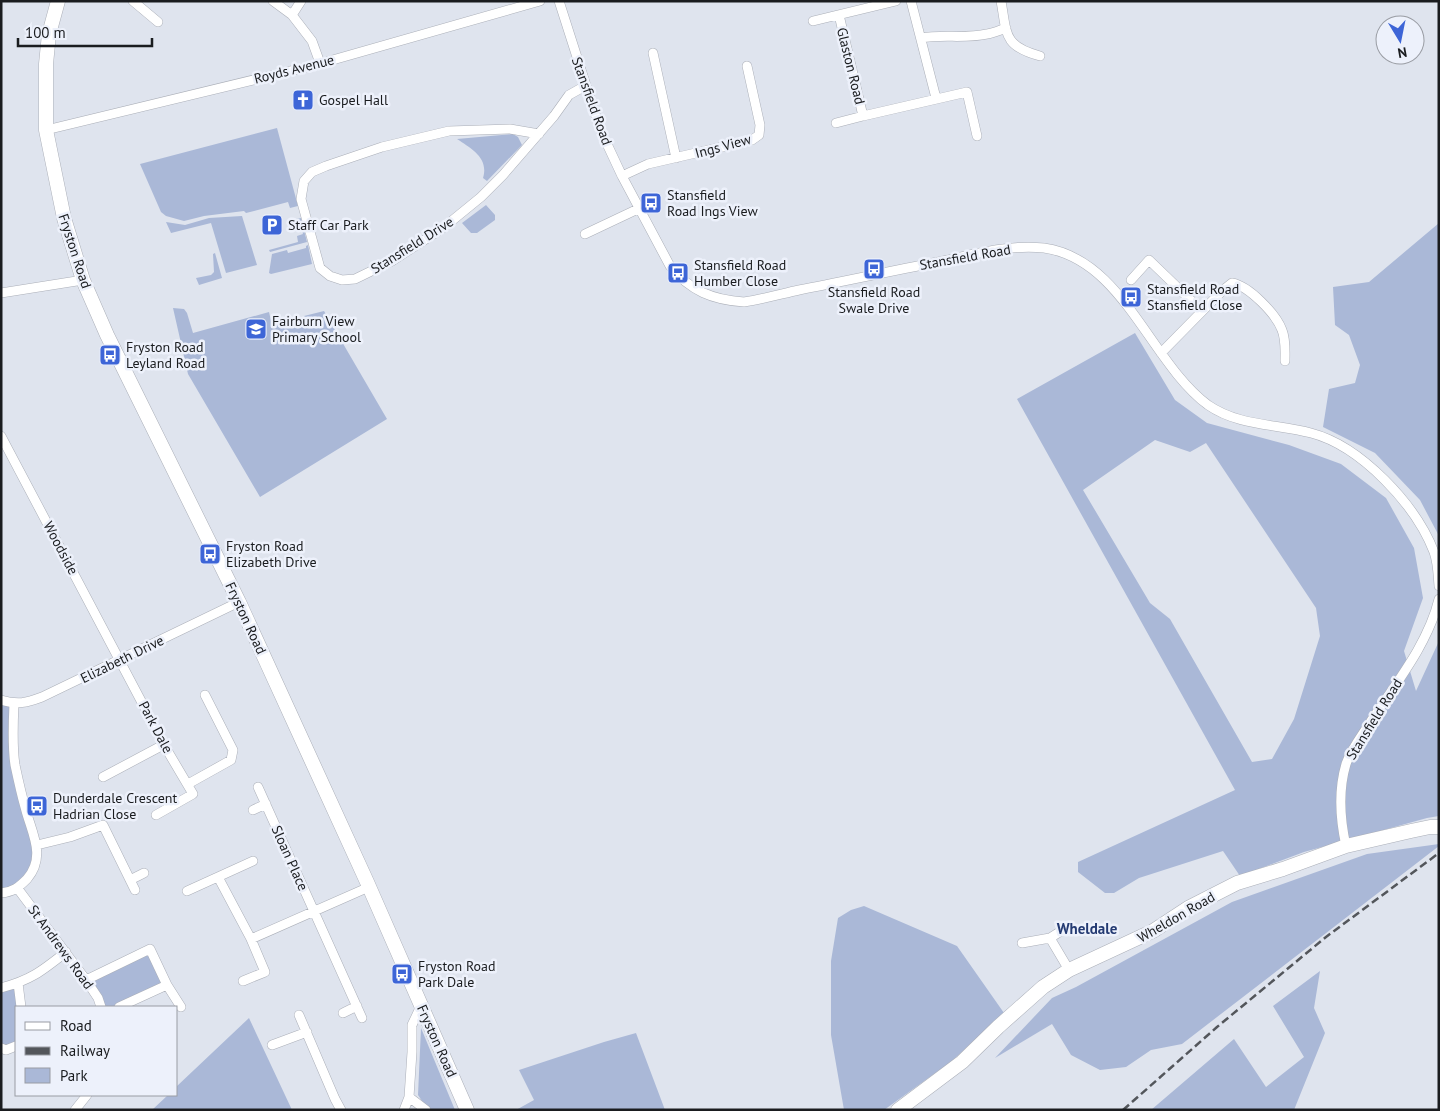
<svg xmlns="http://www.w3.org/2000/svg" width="1440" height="1111" viewBox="0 0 1440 1111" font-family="'PT Sans',sans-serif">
<rect width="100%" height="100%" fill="#dfe4ee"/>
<!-- green -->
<path fill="#aab8d7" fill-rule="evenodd" d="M277,128l21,78 -8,2 -2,-6 -42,11 -2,-2 -40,5 -20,5 -18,-5 -5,-4 -21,-48z
M513,134l5,3 4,8 -35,36 -4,-3c6,-20 -11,-29 -26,-39z
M486,205l9,10v5l-18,13h-6l-9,-10z
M242,216l15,49 -31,8 -15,-50 -40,10 -5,-11 19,3 24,-7z
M301,218l6,24 -37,10 -1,-2 29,-8 -1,-6 6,-2 -1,-3 -6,1 -3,-12z
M1439,223v313l-19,-36 -45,-47 -52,-26 6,-38 26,-6 5,-18 -11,-30 -14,-10 -2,-38 36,-5z
M308,245l4,19 -41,10 -2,-1 3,-19 15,-4 1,3 18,-5v-2z
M215,253l7,25 -23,7 -3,-7 15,-3 3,-3 -1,-18z
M173,308l11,1 3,4 6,20 76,-21 3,13 16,-5 3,7 15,-5 -2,-6 20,-5 63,108 -127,78 -72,-123z
M1135,333l40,67 32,23 82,22 52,19 45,34 28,50 9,50 -19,53 12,40 23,-50v175l-12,2 -123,34 -64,24 -17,-25 -84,27 -25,15h-9l-27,-21v-10l157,-72 -218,-391zM1155,440l35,12 16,-9 110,165 4,28 -26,83 -22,40 -20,3 -82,-143 -20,-16 -67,-113z
M1,700l13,4 1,61 22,80 -8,31 -28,17z
M1439,844v2l-257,198 -31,6 -25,17 -26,3 -29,-15 -19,-31 -57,34 57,-60 24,-11 156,-85 135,-48z
M864,906l93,40 47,67 -52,48 -68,49h-40l-13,-75v-74l7,-43 13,-8z
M150,949l17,36 -48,22h-18l-15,-27z
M1320,971l-6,37 11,25 -31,77h-143l83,-71 32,48 38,-30 -31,-51z
M18,983l3,24h-5v39l-15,2v-60z
M249,1018l43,92h-140l16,-15h8v-8z
M421,1028l34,82h-27l-10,-15z
M636,1033l29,77h-149l18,-10 -15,-30 85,-28z"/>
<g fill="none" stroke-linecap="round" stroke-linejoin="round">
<!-- street casing -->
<g stroke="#abafb8" stroke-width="10">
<path id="street" d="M133,1l25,21
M273,1l19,14 20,26 8,22
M559,1l41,128 22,47 48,90c20,25 43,34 74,36 19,-3 37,-8 55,-12 46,-9 92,-19 139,-28 34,-7 71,-18 106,-14 79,11 106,114 164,157 30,21 69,19 103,28 50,13 105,72 123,119 4,11 4,23 5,34
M911,1l25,97
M1001,1c6,33 2,45 39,55
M292,15l9,-14
M839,15l24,101 104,-24 10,44
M813,21l83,-20
M921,38c22,-4 44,1 66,-4 7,-1 13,-4 19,-6
M653,53l23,105
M836,123l27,-7
M46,130l269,-65 225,-64
M539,134l-29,-5 -61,2 -67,16 -56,19 -14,6 -8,9 -3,18 19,69 10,8 12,4 13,-1 37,-18 51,-33 38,-31 22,-22 51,-59 15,-21 16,-9
M622,176l26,-12 104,-24 7,-5 1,-10 -13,-59
M585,234l55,-26
M1131,280l18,-20 53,51
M1,293l82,-13
M1161,353l61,-62 10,-8c17,3 44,31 50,47 4,10 3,21 3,31
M1,436l166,314 26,44 -37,21
M1,700c17,5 25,3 41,-3l197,-95
M103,777l62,-33
M188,784l43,-24 2,-10 -28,-55
M258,787l104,231
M253,810l13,-6
M37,845l33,-8 33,-12 32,65
M1346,846c-6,-27 -8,-55 0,-82 5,-15 17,-30 25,-43 25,-38 57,-77 68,-122
M218,877l33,62 14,33 -22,9
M130,880l14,-7
M18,889l68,91 12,18 3,9
M187,891l66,-30
M1,893c12,-1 18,-6 26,-14 20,-23 4,-47 -2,-72 -4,-14 -7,-28 -10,-42 -3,-20 -2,-40 -1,-61
M1050,938l19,32
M251,939l118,-52
M1022,943l28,-5 19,-12
M86,980l64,-31 17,36 -48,22
M18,983l3,24
M167,985l14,22
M1,988c30,-8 41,-17 65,-36
M343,1013l14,-7
M299,1015l36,84 6,11
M272,1045l35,-13
M1,1048l5,2 10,-4
M409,1097l17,13
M75,1110l12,-15
M404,1110l5,-13 3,-45v-27l9,-19"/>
</g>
<!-- secondary casing -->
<g stroke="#abafb8" stroke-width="15">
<path id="secondary" d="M58,1l-9,33 -3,30v66l18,88 19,62 24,55 132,267 128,280 100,228
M898,1110l64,-48 36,-35 45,-40 26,-17 84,-39 35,-23 49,-25 46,-14 63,-23 65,-15 19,-4h9"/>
</g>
<!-- street -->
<use href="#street" stroke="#fff" stroke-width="9"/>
<!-- secondary -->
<use href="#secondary" stroke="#fff" stroke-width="14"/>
<!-- rail -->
<path stroke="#53565b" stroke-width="2.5" stroke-dasharray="8 4" stroke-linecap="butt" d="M1123,1110l94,-83 109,-90 113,-84"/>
</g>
<!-- icons -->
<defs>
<g id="church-square" transform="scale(1.125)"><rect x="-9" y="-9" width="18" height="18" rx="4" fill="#3d65d7" stroke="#edf1fb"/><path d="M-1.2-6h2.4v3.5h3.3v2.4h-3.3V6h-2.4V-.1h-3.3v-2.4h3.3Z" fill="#fff"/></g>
<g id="bus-square" transform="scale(1.125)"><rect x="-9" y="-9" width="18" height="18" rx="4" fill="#3d65d7" stroke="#edf1fb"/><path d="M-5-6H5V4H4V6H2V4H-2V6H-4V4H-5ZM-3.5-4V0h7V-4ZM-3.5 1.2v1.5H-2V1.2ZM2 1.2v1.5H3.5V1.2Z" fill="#fff"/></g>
<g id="parking-square" transform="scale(1.125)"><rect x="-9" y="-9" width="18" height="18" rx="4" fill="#3d65d7" stroke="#edf1fb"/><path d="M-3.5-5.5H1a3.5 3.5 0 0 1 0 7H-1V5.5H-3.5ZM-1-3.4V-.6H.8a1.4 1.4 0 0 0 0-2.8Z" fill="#fff"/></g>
<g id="school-square" transform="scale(1.125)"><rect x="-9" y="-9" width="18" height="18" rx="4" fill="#3d65d7" stroke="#edf1fb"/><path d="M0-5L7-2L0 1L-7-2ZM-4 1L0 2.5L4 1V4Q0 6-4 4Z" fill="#fff"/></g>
</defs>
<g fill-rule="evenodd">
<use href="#church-square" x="303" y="100"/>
<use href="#bus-square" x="651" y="203"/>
<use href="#parking-square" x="272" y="225"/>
<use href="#bus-square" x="874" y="269"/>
<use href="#bus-square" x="678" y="273"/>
<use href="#bus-square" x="1131" y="297"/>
<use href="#school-square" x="256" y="329"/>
<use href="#bus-square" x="110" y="355"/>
<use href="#bus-square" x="210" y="554"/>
<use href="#bus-square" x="37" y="806"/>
<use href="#bus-square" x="402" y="974"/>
</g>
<g text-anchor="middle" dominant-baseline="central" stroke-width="5" stroke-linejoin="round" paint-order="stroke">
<!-- street labels -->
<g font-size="14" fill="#1a1c1f" stroke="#edf1fb">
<text transform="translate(851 66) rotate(76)">Glaston Road</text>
<text transform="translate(294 69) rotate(-14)">Royds Avenue</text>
<text transform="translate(592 101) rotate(70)">Stansfield Road</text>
<text transform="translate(723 146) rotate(-15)">Ings View</text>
<text transform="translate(412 245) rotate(-32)">Stansfield Drive</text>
<text transform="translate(75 251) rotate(72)">Fryston Road</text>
<text transform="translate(965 257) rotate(-10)">Stansfield Road</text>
<text transform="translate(61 548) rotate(62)">Woodside</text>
<text transform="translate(246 618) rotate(65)">Fryston Road</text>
<text transform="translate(122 659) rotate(-26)">Elizabeth Drive</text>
<text transform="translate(1374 719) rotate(-58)">Stansfield Road</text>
<text transform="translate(156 727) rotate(62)">Park Dale</text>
<text transform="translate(290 858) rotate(66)">Sloan Place</text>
<text transform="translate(1176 917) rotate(-30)">Wheldon Road</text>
<text transform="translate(61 947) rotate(54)">St Andrews Road</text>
<text transform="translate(437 1041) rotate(66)">Fryston Road</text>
</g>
<!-- poi labels -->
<g font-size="14" fill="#1a1c1f" stroke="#edf1fb" text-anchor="start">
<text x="319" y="100">Gospel Hall</text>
<text x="667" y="195">Stansfield<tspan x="667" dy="16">Road Ings View</tspan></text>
<text x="288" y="225">Staff Car Park</text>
<text x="694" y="265">Stansfield Road<tspan x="694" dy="16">Humber Close</tspan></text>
<text x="1147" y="289">Stansfield Road<tspan x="1147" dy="16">Stansfield Close</tspan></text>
<text x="874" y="292" text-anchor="middle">Stansfield Road<tspan x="874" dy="16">Swale Drive</tspan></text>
<text x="272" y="321">Fairburn View<tspan x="272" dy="16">Primary School</tspan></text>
<text x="126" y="347">Fryston Road<tspan x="126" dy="16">Leyland Road</tspan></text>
<text x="226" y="546">Fryston Road<tspan x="226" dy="16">Elizabeth Drive</tspan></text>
<text x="53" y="798">Dunderdale Crescent<tspan x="53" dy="16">Hadrian Close</tspan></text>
<text x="418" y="966">Fryston Road<tspan x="418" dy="16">Park Dale</tspan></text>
</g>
<!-- neighbourhood labels -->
<g font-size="15" font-weight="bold" fill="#253b73" stroke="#edf1fb">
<text x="1087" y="928">Wheldale</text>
</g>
</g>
<!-- border -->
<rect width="1440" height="1111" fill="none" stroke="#1a1c1f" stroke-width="5"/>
<!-- legend -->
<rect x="15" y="1006" width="162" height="90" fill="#edf1fb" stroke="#999ca3"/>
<rect x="25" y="1022" width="25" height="8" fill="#ffffff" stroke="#999ca3"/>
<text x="60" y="1031" font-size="15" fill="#1a1c1f">Road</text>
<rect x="25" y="1047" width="25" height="8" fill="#53565b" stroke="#999ca3"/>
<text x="60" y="1056" font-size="15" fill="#1a1c1f">Railway</text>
<rect x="25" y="1068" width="25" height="15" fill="#aab8d7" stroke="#999ca3"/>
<text x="60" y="1081" font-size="15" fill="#1a1c1f">Park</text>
<!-- north arrow -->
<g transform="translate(1400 40) rotate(170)"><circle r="24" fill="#edf1fb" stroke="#999ca3"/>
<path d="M0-4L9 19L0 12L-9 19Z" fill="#3d65d7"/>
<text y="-8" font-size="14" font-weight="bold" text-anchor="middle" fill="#1a1c1f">N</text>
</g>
<!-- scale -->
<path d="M18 38v8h134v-8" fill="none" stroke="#1a1c1f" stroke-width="2.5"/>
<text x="25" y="38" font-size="15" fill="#1a1c1f" stroke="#edf1fb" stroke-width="4" paint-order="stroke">100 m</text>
</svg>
